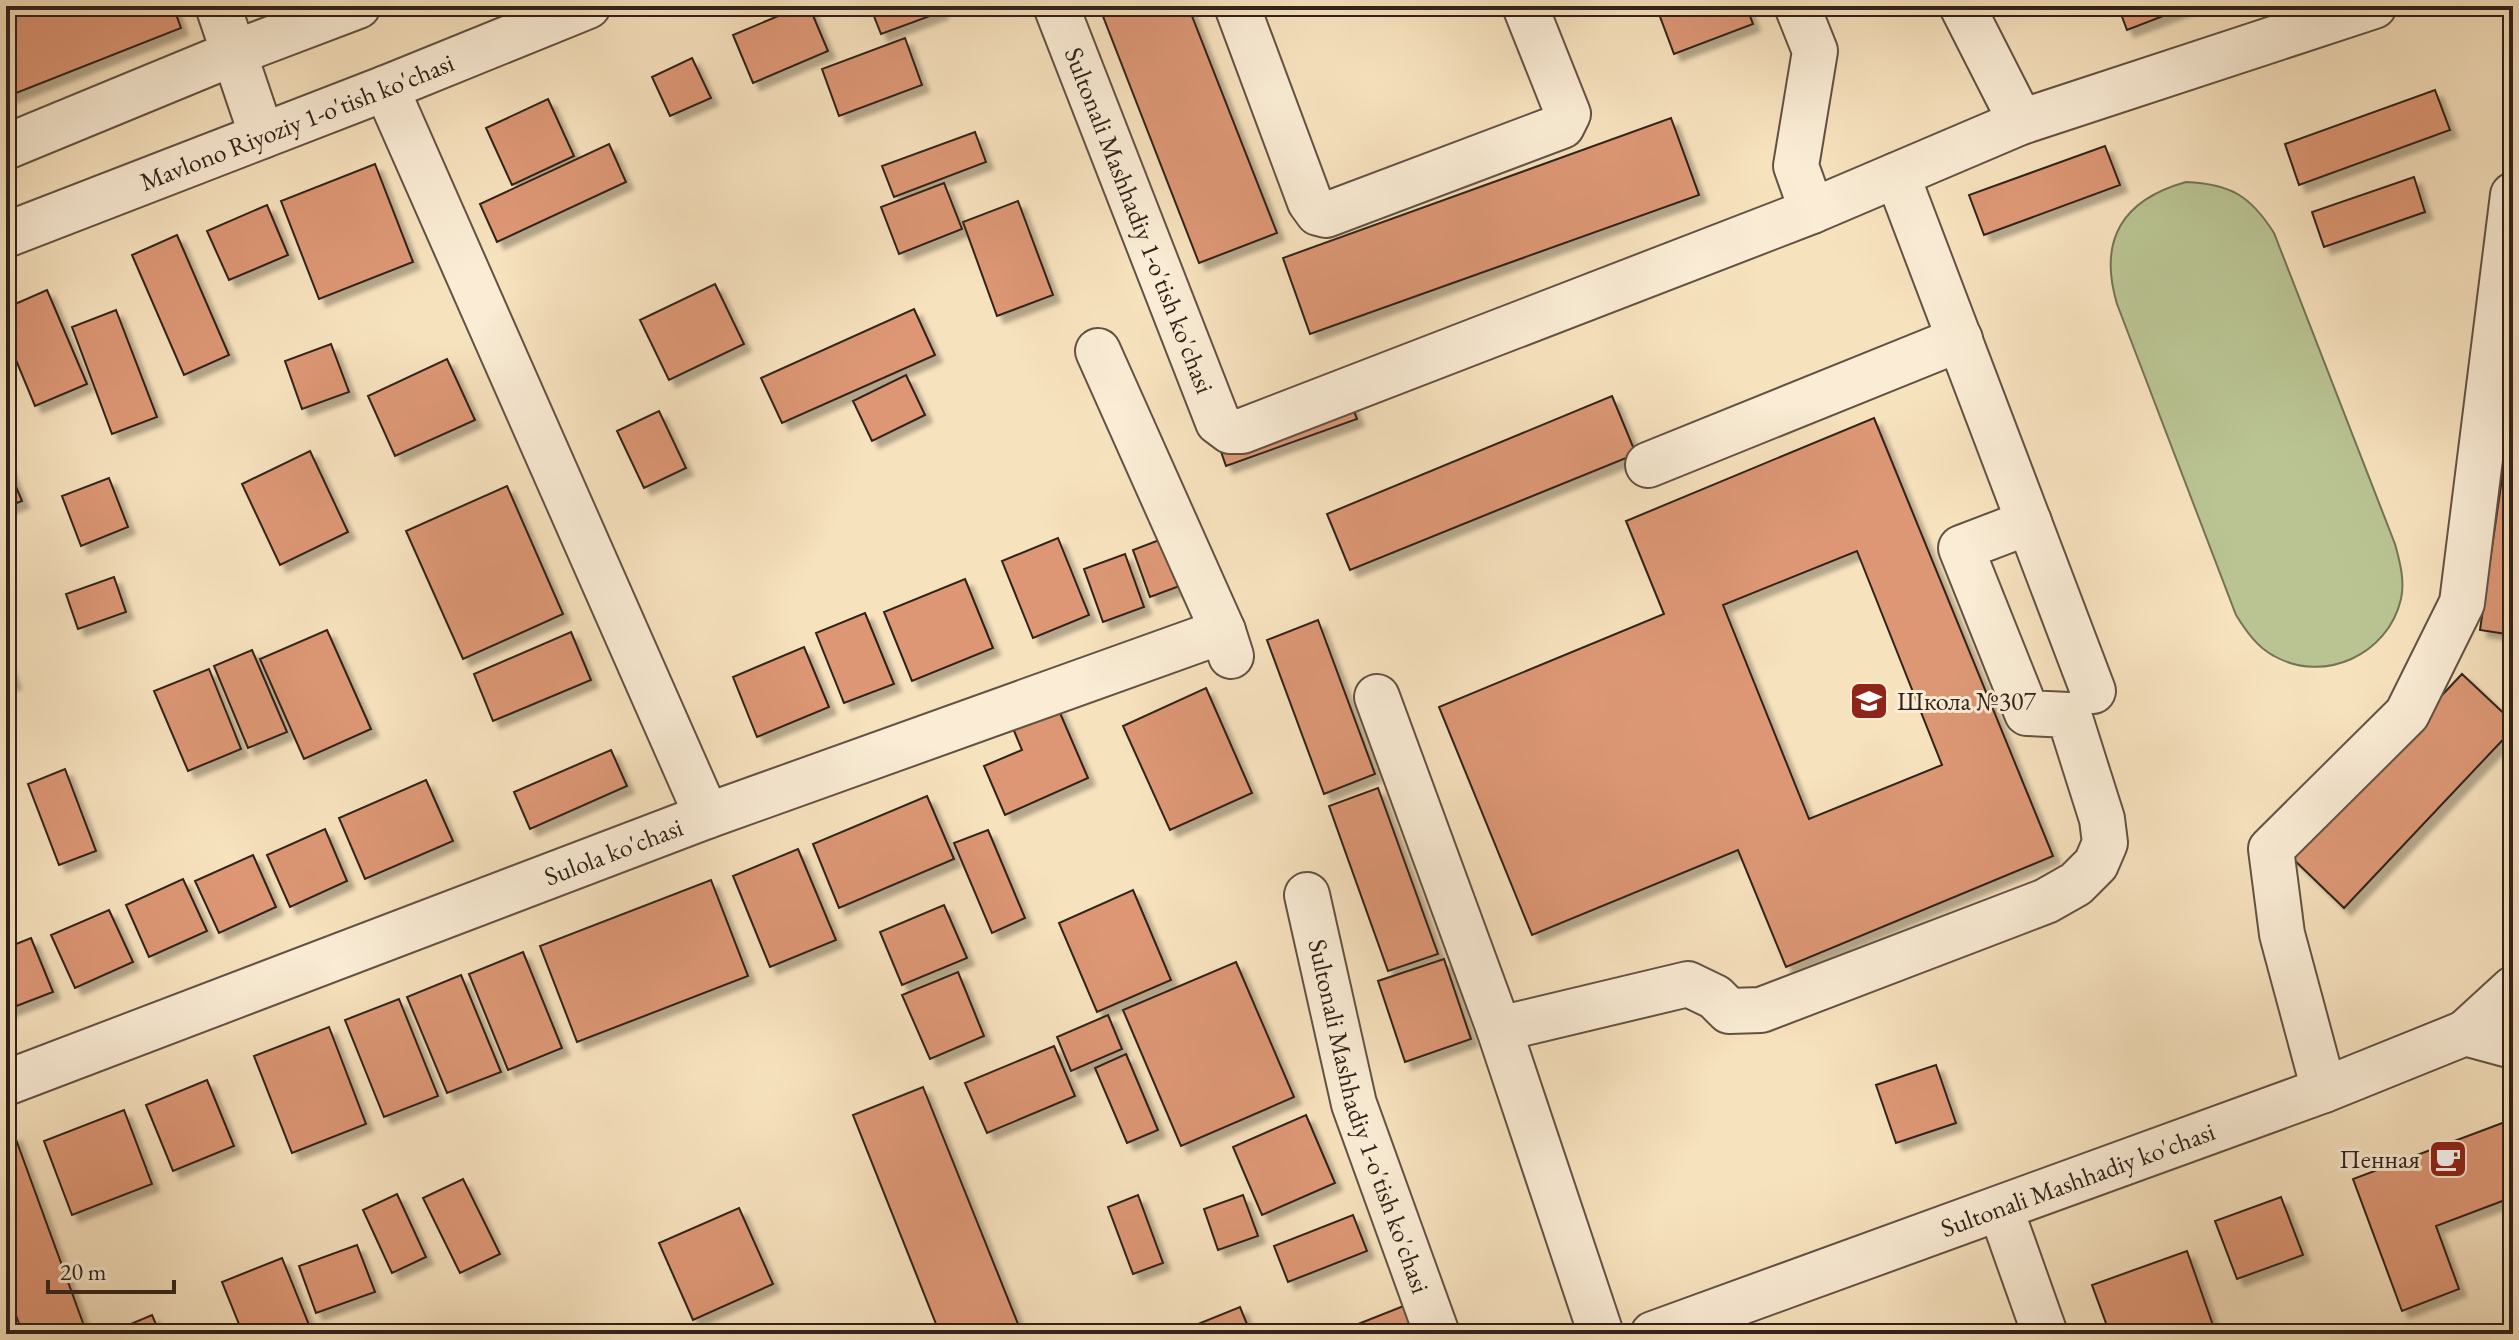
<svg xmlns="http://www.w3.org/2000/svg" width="2519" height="1340" viewBox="0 0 2519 1340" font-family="'EB Garamond',serif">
<defs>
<filter id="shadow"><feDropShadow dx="7" dy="7" stdDeviation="2" flood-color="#0004"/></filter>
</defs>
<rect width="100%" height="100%" fill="#f7e2be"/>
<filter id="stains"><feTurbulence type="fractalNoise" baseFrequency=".0025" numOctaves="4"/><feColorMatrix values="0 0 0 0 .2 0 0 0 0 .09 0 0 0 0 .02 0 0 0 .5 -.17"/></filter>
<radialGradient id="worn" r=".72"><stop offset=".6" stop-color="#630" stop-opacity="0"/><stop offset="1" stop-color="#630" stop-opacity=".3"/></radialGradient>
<!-- green -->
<path fill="#bac493" stroke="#757356" stroke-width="2" d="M2186,182c44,2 64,13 88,51l121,311c5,18 10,37 6,55 -13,56 -77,85 -127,57 -17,-9 -28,-25 -38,-41l-119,-311c-19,-64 5,-104 69,-122z"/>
<!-- building -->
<path fill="#dd9775" stroke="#30221a" stroke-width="2" fill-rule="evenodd" filter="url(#shadow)" d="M6,6h167l8,22 -175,69z
M802,6h7l19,45 -75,32 -20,-48z
M870,6h69l2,6 -60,22z
M1099,6h89l89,227 -78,30z
M1656,6h90l7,18 -79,30z
M2118,6h71l-62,24z
M905,38l17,47 -83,31 -17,-47z
M692,58l19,40 -41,18 -18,-39z
M2435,90l15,40 -151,55 -14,-41z
M548,99l26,57 -62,29 -26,-57z
M1671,118l28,77 -389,139 -27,-76z
M975,132l11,30 -92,35 -12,-31z
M609,144l17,38 -129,60 -17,-38z
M2105,146l15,39 -136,50 -15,-40z
M375,164l38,98 -94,37 -38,-98z
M2414,177l11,35 -101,35 -12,-35z
M944,183l18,46 -63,25 -18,-47z
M1018,201l35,94 -56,21 -34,-94z
M267,205l21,50 -59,25 -22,-49z
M177,235l52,120 -45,20 -52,-120z
M715,284l29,60 -75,36 -29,-60z
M47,290l40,94 -52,22 -29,-70v-28z
M914,309l21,46 -153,68 -21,-45z
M116,310l41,107 -45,17 -40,-107z
M331,344l18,48 -47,17 -17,-48z
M447,359l28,61 -80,36 -27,-60z
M906,375l19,40 -53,26 -19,-40z
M1348,396l9,23 -131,47 -8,-23z
M1612,396l24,58 -286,116 -23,-56z
M2513,402v233l-33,-5z
M659,411l27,57 -42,20 -27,-57z
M1874,418l179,438 -267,111 -48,-117 -206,85 -93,-228 225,-93 -38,-93zM1857,551l85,214 -133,54 -86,-214z
M310,451l38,81 -68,33 -38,-81z
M6,463l16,38 -16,6z
M109,478l19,49 -47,19 -19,-50z
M507,486l56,128 -100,45 -57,-128z
M1167,537l18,47 -35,13 -17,-47z
M1058,538l31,77 -56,23 -31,-77z
M1125,554l19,53 -41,15 -19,-53z
M114,577l12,35 -48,17 -12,-35z
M965,579l28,69 -81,33 -28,-69z
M865,613l29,71 -50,19 -28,-70z
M1318,620l57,154 -51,20 -57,-154z
M327,630l44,99 -67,30 -44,-100z
M571,632l20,48 -98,41 -19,-47z
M804,647l25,60 -72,30 -24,-60z
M252,650l35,82 -39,16 -34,-82z
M6,660l8,22 -8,2z
M209,669l32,80 -53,22 -34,-80z
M2462,674l51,48v7l-169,179 -54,-52z
M1206,688l46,105 -82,37 -47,-104z
M1057,706l31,72 -83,37 -21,-49 38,-16 -10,-24z
M611,750l16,36 -97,43 -16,-37z
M65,769l31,82 -37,14 -31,-81z
M426,780l27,61 -88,38 -26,-61z
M1378,788l60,166 -50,17 -59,-165z
M927,796l27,63 -115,49 -26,-64z
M325,829l22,52 -57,26 -23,-52z
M988,830l37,88 -33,15 -38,-90z
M798,849l38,91 -66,27 -37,-91z
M253,855l23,52 -57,26 -24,-52z
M183,879l24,52 -58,26 -23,-52z
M711,880l37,96 -171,66 -37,-96z
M1133,890l38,90 -74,32 -38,-89z
M944,905l23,53 -65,27 -22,-53z
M109,910l24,52 -58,26 -24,-53z
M31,938l22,54 -47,18v-62z
M523,952l39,96 -54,22 -39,-96z
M1444,959l27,80 -66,23 -27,-81z
M1236,962l58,135 -113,49 -58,-136z
M958,972l26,64 -54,23 -28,-64z
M461,975l40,97 -54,21 -40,-96z
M399,999l39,97 -54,21 -39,-97z
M1108,1015l14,34 -51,22 -14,-34z
M329,1027l37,97 -74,29 -38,-97z
M1054,1046l21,50 -88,37 -22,-50z
M1126,1054l32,76 -31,13 -32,-75z
M1936,1065l20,58 -60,20 -20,-58z
M207,1080l27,66 -61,25 -27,-66z
M923,1087l99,247h-82l-87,-219z
M124,1110l28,74 -80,31 -28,-74z
M1306,1115l29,68 -73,32 -29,-68z
M2513,1119v78l-77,29 23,63 -57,22 -49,-132z
M14,1134l73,200h-64l-17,-45v-152z
M463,1179l37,75 -40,19 -37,-75z
M397,1194l29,63 -34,16 -29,-63z
M1138,1195l25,68 -30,11 -25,-67z
M1243,1195l15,41 -40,14 -14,-41z
M2281,1197l22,58 -66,24 -22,-58z
M739,1208l34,76 -80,36 -34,-77z
M1353,1215l14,36 -79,31 -14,-36z
M357,1245l18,47 -59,21 -17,-47z
M2187,1251l29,83h-106l-18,-49z
M282,1258l27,67 -24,9h-42l-21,-52z
M1411,1303l13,31h-91z
M1240,1307l11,27h-61l-2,-6z
M152,1315l8,19h-45l-1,-3z"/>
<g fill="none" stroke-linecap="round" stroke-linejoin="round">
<!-- minor casing -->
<g stroke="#625243" stroke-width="48">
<g id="minor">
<path d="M218,6l44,130"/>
<path id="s1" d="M1056,6l162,416 12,9h12l570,-220 209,-89 353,-116"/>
<path d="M1237,6l73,196 8,11 8,2 236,-89 6,-12 -43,-108"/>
<path d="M1797,6l18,45 -19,115 16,45"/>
<path d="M1962,6l59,116"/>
<path d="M386,88l321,728"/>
<path d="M6,147l228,-94 124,-47"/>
<path d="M1897,175l196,516"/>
<path id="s2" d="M6,235l380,-147 202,-82"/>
<path d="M1098,351l125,280 8,25"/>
<path d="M1648,465l312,-126"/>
<path d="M1377,697l122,332 189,-45 27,13 14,14 32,-1 285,-109 30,-17 20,-20 9,-21 -3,-24 -33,-104 -42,-2 -66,-165 68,-26"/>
<path id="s3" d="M1307,895l47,209 83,230"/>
<path d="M1499,1029l102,305"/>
<path d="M2465,1033l48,-44"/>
<path id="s4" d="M6,1083l701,-267 516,-185"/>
<path d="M2324,1090l-42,-156 -11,-85 136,-135 55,-111 51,-408"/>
<path d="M2008,1230l37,104"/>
<path id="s5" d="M1653,1334l671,-244 141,-57 48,13"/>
</g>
</g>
<!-- minor -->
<use href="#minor" stroke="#faecd5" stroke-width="44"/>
</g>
<!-- icons -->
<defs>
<g id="school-square" transform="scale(2)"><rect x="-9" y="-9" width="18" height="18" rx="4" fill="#8f2418" stroke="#faecd5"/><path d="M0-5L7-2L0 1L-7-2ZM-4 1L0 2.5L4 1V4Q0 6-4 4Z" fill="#fff"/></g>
<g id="cafe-square" transform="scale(2)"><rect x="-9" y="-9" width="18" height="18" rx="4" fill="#8f2418" stroke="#faecd5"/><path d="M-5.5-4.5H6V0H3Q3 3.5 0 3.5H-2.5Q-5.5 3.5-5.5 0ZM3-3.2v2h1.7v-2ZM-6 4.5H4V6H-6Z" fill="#fff"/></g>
</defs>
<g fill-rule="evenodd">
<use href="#school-square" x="1869" y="701"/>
<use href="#cafe-square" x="2448" y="1159"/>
</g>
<g text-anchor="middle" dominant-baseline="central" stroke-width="6" stroke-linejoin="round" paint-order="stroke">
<!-- street labels -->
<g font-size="26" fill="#30221a" stroke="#faecd5">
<text stroke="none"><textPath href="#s2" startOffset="312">Mavlono Riyoziy 1-o'tish ko'chasi</textPath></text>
<text stroke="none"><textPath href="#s1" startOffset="230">Sultonali Mashhadiy 1-o'tish ko'chasi</textPath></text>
<text stroke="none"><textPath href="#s4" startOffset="650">Sulola ko'chasi</textPath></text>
<text stroke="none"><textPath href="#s3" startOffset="230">Sultonali Mashhadiy 1-o'tish ko'chasi</textPath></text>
<text stroke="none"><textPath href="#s5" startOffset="452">Sultonali Mashhadiy ko'chasi</textPath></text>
</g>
<!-- poi labels -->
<g font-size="26" fill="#30221a" stroke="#faecd5" text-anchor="start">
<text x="1897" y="701">Школа №307</text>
<text x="2420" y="1159" text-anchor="end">Пенная</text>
</g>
</g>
<!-- margin -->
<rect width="2519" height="1340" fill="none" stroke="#f7e2be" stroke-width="32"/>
<rect x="8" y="8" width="2503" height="1324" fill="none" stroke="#30221a" stroke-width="4"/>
<rect x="16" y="16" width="2487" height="1308" fill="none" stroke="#30221a" stroke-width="2"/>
<!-- scale -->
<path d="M48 1280v12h126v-12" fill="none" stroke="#30221a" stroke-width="4"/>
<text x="60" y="1280" font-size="24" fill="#30221a" stroke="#faecd5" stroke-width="6" paint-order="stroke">20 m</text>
<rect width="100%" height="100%" filter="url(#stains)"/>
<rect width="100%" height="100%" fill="url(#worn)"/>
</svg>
